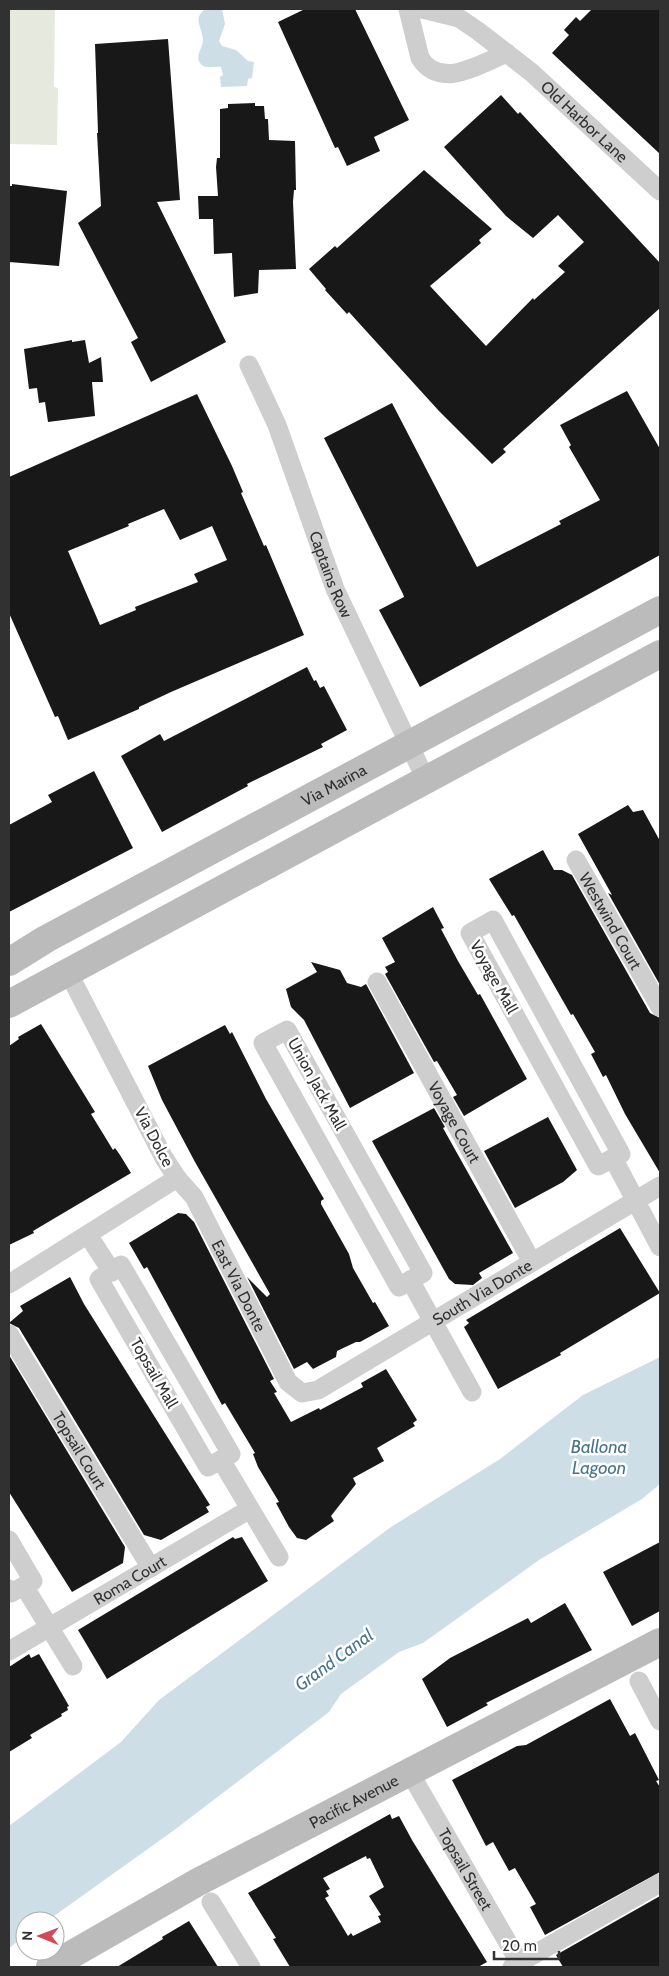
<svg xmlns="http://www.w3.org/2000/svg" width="669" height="1976" viewBox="0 0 669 1976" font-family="Cabin,sans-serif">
<rect width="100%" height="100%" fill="#fff"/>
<!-- green -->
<path fill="#e5e9de" d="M9,9h46l-1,78 4,1 -1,57 -48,-1z"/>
<!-- water -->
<path fill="#cddee7" d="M206,9h16l3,15 -6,17 3,5 14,4 12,11 6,1 -2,16 -4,1 -1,7 -26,1 -1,-10 3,-2 -2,-8c-5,-1 -14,2 -19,-2 -9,-7 1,-17 1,-25 0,-12 -12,-22 3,-31z
M660,1357v127l-18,15 -103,61 -116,83 -24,9 -58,42 -12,18 -156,119 -126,90h-22v15l-16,12v-122l112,-84 38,-42 232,-173 109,-68 83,-64z"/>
<!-- building -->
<path fill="#181818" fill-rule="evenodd" d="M305,9h50l54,111 -35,17 6,14 -33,15 -9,-19 -3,1 -57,-126z
M592,9h68v145l-108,-101 17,-18 -5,-5 12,-13 4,4z
M168,39l12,161 -23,2 69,140 -75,40 -20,-40 7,-4 -60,-115 23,-17 -4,-73h1l-3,-89z
M501,95l17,19 2,-2 140,151v45l-157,141 3,3 -14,12 -53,-53 -81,-89 -9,-10 -2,2 -22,-24 1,-1 -17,-20 26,-23 2,2 87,-78 68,59 -13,11 2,3 -51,43 56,60 47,-48 1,2 31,-28 -7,-6 26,-24 -26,-27 -25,23 -27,-22 -62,-69z
M255,103v3h9l1,13h3l1,21 26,1 1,49h-2l-1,12 3,67 -37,1 -1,23 -24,4 -2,-44 -18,1 -1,-35h-14l-1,-23h20l-2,-29 1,-9h3v-49l8,-1v-4z
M12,184l55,7 -8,75 -50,-4v-76h3z
M72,340v2l13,-2 4,23 12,-6 2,25h-11l3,34 -47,6 -3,-20 -6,1 -2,-15 -8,1 -5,-40z
M627,391l33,58v106l-240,132 -41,-77 25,-13 -1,-3 -79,-156 68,-35 85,164 84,-43 -2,-3 41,-21 -31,-53 2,-2 -11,-20z
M197,394l35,72 11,26 -2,1 23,53 2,-1 38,90 -133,57 -32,15v2l-71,31 -10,-24 -3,1 -46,-104v-136zM164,509l16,31 32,-14 15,34 -33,14 4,8 -63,25 1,3 -36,15 -32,-74 61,-25 -1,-2z
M307,667l7,14 2,-1 4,8 4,-2 23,44 -26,14 2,3 -76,37 1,2 -86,46 -41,-76 39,-22 4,7z
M94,771l39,77 -124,64v-87l43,-23 -4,-7z
M628,805l5,7 10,-2 17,31v144l-52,-92 4,2 -34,-61z
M543,850l11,20h8l10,5 78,138 10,5v155l-35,-59 -19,-39 -3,2 -12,-23 4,-2 -22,-38 -2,1 -57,-100 -2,1 -23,-37z
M433,907l11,21 -3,1 17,32 20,34 2,-1 47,85 -63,37 -11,-19 4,-2 -20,-34 -3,1 -49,-88 3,-2 -3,-5 10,-5 -13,-24z
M311,962l29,8 7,13 14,4 5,-3 48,89 -64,35 -46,-88 -13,-13 -5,-18 31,-17z
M41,1024l54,88 -4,2 22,36 2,-2 5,7 11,18 -98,58 1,2 -25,12v-199l10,-7 -1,-2z
M225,1025l5,9 2,-2 34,67 58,100 -3,2v3l28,50 4,14 20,35 2,-1 14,24 -29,16h-4l-19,9 -1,6 -23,12 -6,-7 -13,7 -47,-92 20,20 3,-3 -75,-132 -33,-62 -14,-34z
M434,1108l11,19 -2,1 70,125 -34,20 3,5 -9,7 -18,-1 -6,-5 -77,-138z
M548,1117l29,53 -14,12 -48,26 -31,-57z
M178,1213l8,1 8,8 80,157 -4,2 7,11 -3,1 17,29 28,-14 1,2 43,-23 -2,-4 25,-14 31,51 -4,3 2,3 -38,22 7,13 -31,17 3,6 -25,32 3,5 -28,19 -9,-2 -8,-11 -13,-24 3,-1 -21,-35 -5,-13 2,-1 -30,-50 -3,2 -75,-138 -3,2 -15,-26z
M620,1228l40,65 -100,60 1,2 -63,34 -34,-62 5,-4 -3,-3z
M70,1277l14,27 126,201 -4,2 3,5 -48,28 -17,-5 -125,-207 -10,-5 14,-12 -3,-5z
M9,1355l116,192 -2,16 -51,29 -63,-100z
M233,1537l2,2 7,-2 26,44 -161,98 -29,-49z
M660,1542v69l-28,15 -29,-54z
M565,1603l27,47 -106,53 2,2 -41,22 -25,-48 28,-21 78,-40 3,5z
M29,1654l2,4 8,-4 30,52 -2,1 1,3 -7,4 1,2 -32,19 2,3 -23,14v-85z
M610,1699l20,37 5,-3 24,47 -3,1 4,6v85l-115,63 -15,-28 6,-3 -21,-36 -6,3 -16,-29 -7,4 -34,-66 65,-34 9,-1z
M390,1814l2,5 7,-3 13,24 75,122 -9,5h-188l-17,-28 3,-1 -28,-45zM366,1856l1,3 3,-1 14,29 -15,9 12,19 -3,1 3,6 -28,14 -2,-3 -3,3 -23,-38 4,-2 -3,-5 4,-2 -7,-11z
M660,1896v71h-97l-7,-12z
M189,1921l29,46h-101l46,-28 -1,-2z"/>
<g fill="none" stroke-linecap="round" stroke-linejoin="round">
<!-- street -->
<g stroke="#cecece" stroke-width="19">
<path d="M408,9l12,49c21,33 62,5 87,-5"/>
<path id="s1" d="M422,9l37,9 19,13 53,41 129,119"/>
<path id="s2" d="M249,365l28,60 58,164 91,191"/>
<path id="s3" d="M576,860l84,147"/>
<path d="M493,920l128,234 -23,12 -128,-233z"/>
<path id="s4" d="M377,982l155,280"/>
<path d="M287,1030l136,243 -24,14 -136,-244z"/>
<path d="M613,1158l47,89"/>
<path id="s5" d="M177,1178l17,19 94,185 14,11 16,-3 342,-204"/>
<path d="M88,1235l24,37"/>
<path d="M121,1265l110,189 -23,13 -109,-188z"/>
<path d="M410,1280l62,112"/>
<path d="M9,1284l168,-106 -13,-20 -96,-186"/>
<path id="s6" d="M9,1334l142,234"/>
<path d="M221,1460l58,97"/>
<path d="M9,1540l24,41 -22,12 -2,-4"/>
<path d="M24,1586l49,80"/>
<path id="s7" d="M9,1651l241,-142"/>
<path d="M639,1681l21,40"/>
<path id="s8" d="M410,1773l112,194"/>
<path d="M211,1902l40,65"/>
<path d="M512,1967l148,-84"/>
</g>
<!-- secondary -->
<g stroke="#bbb" stroke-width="28">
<path id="s9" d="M9,962l37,-23 614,-329"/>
<path d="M9,1004l651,-350"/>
<path id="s10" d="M50,1967l148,-85 462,-240"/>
</g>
</g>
<g text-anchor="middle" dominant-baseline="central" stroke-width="5" stroke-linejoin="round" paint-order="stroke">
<!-- street labels -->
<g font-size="16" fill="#313131" stroke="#fff">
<text stroke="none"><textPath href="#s1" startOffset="201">Old Harbor Lane</textPath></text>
<text stroke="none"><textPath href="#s2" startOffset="225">Captains Row</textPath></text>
<text stroke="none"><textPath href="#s9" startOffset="370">Via Marina</textPath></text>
<text stroke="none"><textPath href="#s3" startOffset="70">Westwind Court</textPath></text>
<text transform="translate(494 977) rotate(61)">Voyage Mall</text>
<text transform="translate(317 1084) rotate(61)">Union Jack Mall</text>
<text stroke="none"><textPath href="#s4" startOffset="160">Voyage Court</textPath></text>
<text transform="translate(154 1137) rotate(62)">Via Dolce</text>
<text stroke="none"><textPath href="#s5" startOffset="125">East Via Donte</textPath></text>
<text stroke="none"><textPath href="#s5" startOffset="458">South Via Donte</textPath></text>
<text transform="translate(154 1373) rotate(60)">Topsail Mall</text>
<text stroke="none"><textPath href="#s6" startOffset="136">Topsail Court</textPath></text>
<text stroke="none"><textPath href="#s7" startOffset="140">Roma Court</textPath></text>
<text stroke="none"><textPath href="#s10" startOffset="346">Pacific Avenue</textPath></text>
<text stroke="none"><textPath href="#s8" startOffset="111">Topsail Street</textPath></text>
</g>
<!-- water labels -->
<g font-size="18" font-style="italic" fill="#48738a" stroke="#fff">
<text x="599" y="1447">Ballona<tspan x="599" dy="21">Lagoon</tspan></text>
<text transform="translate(334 1660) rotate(-36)">Grand Canal</text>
</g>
</g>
<!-- border -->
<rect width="669" height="1976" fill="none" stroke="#313131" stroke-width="20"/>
<!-- north arrow -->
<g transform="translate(40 1936) rotate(271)"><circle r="24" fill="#ffffff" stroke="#adadad"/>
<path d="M0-4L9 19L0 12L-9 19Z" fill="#d14a59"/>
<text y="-8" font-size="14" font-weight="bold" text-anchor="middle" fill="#313131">N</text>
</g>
<!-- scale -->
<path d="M494 1951v8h65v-8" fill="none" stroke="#313131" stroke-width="2.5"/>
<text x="502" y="1951" font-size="15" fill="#313131" stroke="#ffffff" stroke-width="4" paint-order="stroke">20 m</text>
</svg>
